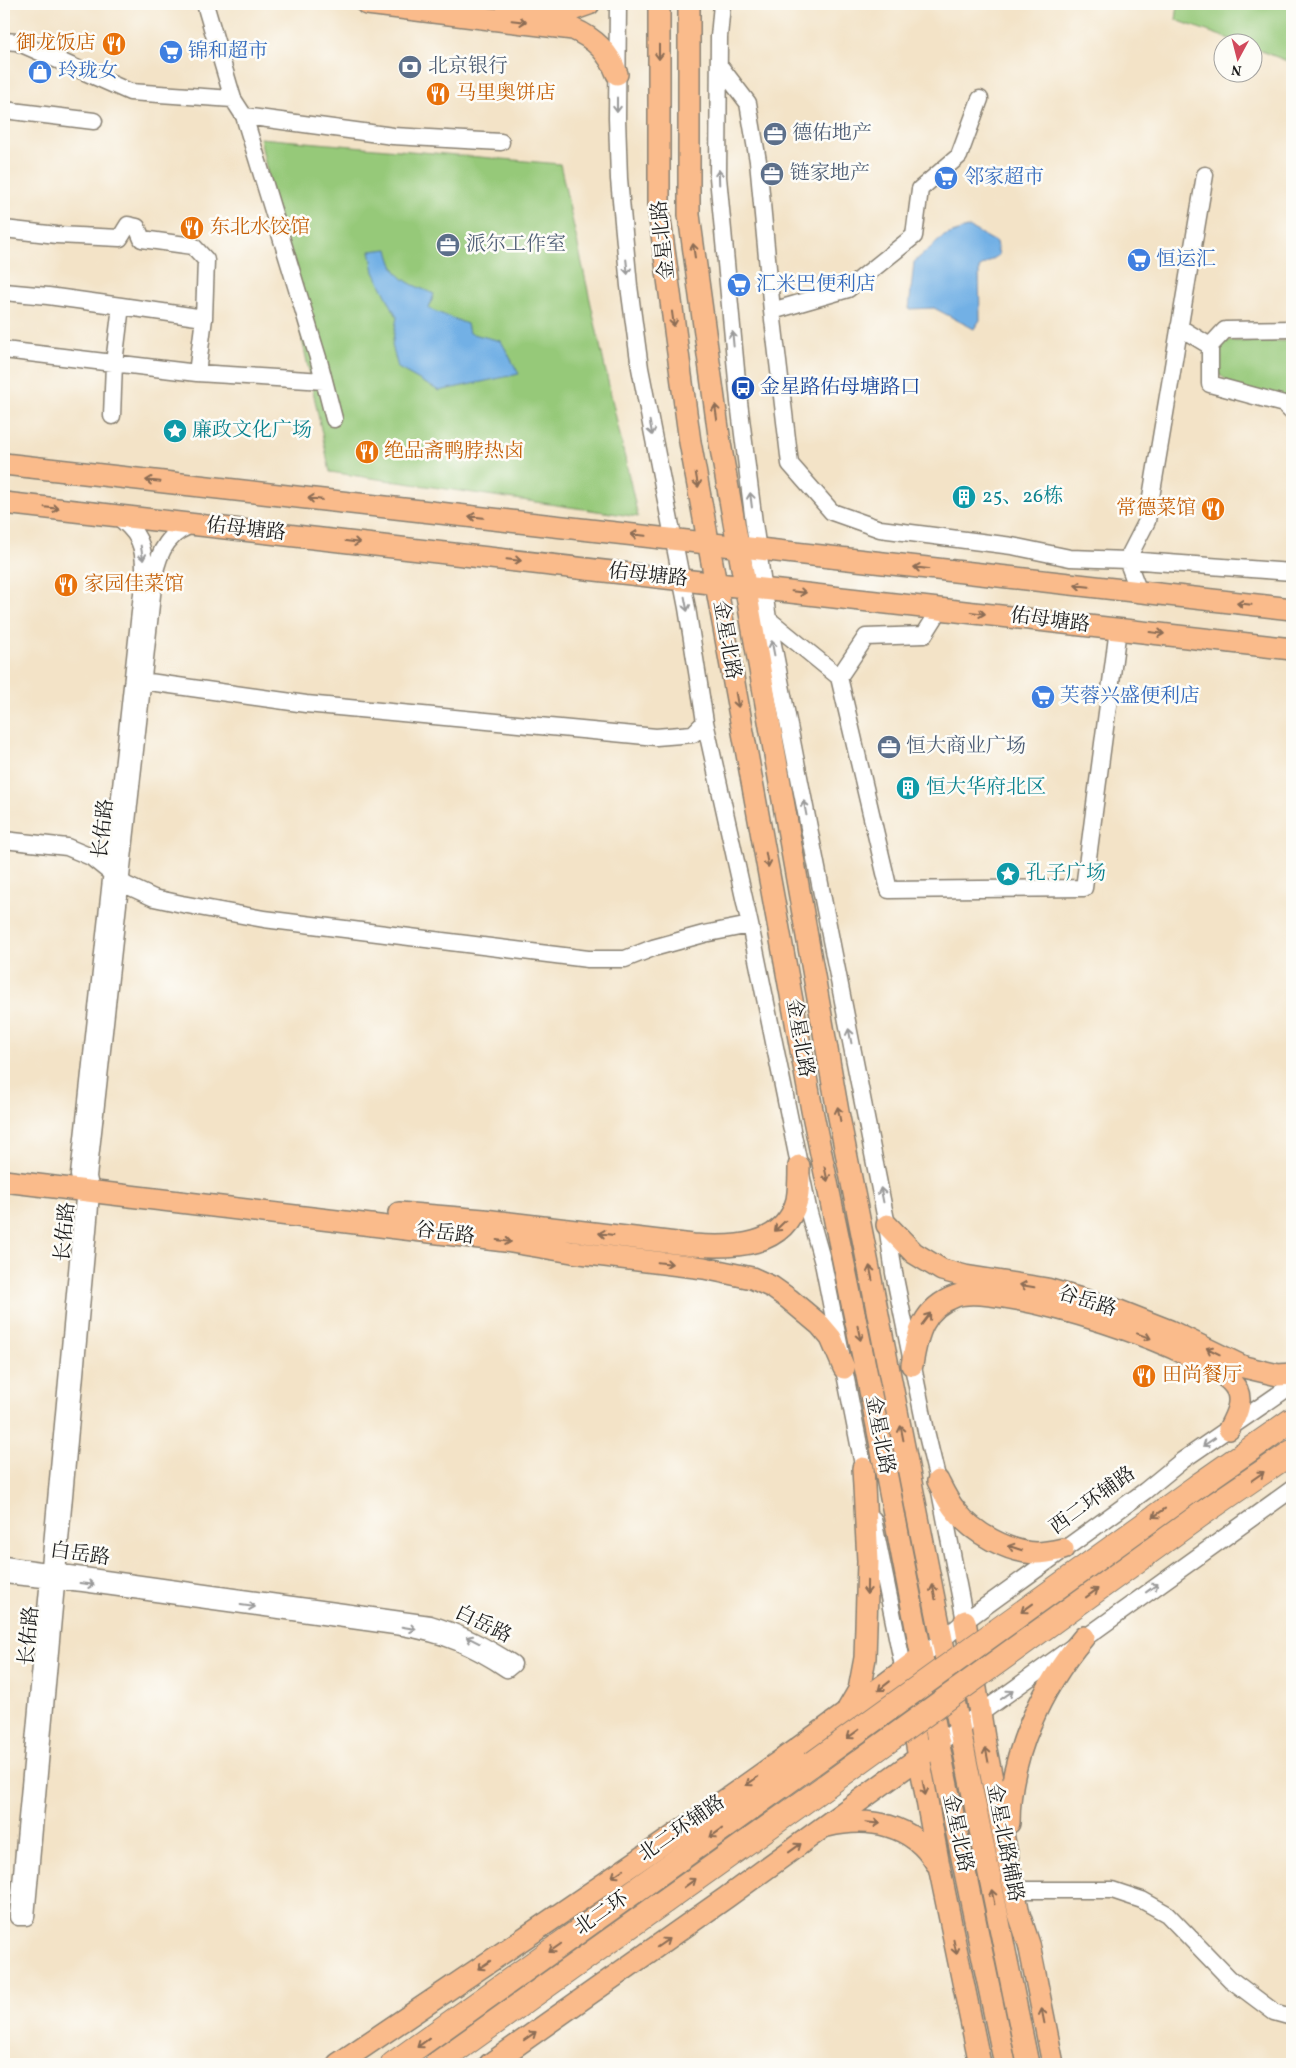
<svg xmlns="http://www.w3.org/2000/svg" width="1296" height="2068" viewBox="0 0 1296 2068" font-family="Vollkorn,'Noto Serif SC',serif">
<rect width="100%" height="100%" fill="#fdfcf7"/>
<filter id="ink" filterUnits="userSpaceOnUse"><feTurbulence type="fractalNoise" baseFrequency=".02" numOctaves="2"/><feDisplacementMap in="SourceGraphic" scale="10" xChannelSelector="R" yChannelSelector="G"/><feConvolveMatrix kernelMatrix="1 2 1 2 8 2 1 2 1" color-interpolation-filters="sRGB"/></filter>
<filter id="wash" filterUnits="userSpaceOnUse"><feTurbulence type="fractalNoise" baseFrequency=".0096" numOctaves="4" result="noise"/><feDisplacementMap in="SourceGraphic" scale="20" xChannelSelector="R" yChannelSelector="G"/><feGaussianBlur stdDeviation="1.12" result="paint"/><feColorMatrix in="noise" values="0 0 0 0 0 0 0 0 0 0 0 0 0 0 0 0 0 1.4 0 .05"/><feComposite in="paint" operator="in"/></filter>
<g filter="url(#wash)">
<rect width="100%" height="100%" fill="#f3e3c7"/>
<!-- green -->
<path fill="#96c979" stroke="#59724a" d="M1178,4h114v59l-38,-15v-6h-16l-62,-22z
M260,138l300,26 78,353 -308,-45z
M1220,341h72v63l-58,-17 -18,-16z"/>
<!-- water -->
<path fill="#72b0e5" stroke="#476680" d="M969,227l27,15 3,13 -20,13 1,52 -6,9 -40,-21 -25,1 5,-47 30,-26z
M388,249c7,32 19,33 46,45l-5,15 38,15 2,9 32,8 18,33 -80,17 -41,-23 -6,-23 5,-28 -23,-45 -4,-21z"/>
</g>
<g filter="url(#ink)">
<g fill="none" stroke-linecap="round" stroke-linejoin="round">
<!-- minor casing -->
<g stroke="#888072" stroke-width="19">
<path id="minor" d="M205,4l28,95 11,17 75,245 15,58
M618,4l-1,114 2,61 10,107 11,82 47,240 18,114 45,203 59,288 14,50 43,217
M722,4l-3,33 -1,140 21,225 15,121 14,96 119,606 7,48 32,158 12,50 27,140
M4,41l13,1 113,50 103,7
M719,65l29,38 10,58 14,150 18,153 42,48 48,17 132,17 58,12 57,2 20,-39 58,-346
M4,110l90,11
M244,116l149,20 108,6
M4,229l53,6 63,3 8,-13 9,2 5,12 51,7 13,14 -2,58 -7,55
M4,292l44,4 73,10 -7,57 -2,53
M121,306l83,12
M772,311l76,-22 66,-53 6,-47 39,-33 21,-57
M1179,327l31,19
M1292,329l-67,1 -15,16v38l74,20 8,8
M4,350l193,23 127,8
M115,515c24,16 30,31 29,60l-65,600 6,15 -3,27 -64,700h8l63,-698 2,-28 -3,-14 66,-600c4,-25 16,-47 42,-53
M1139,592l-12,-32 165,12
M768,619l71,58 50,213 195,-2 34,-259
M839,677l27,-40 58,-2 17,-27
M142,681l164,23 350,33 37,-3 12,-12
M4,840l63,7 24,10 35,28 28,13 28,6 82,15 324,40h37l28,-11 51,-14 46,-9
M873,1519l31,152
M4,1565l426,59c31,9 56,22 83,40l-6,5c-36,-24 -61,-34 -105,-42l-319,-44 -79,-8
M922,1656l43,-35 180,-130 38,-31 109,-75
M939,1743l353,-254
M1014,1890h98l30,10 25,14 63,65 44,33 18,5"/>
</g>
<!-- major casing -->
<g stroke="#888072" stroke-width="24">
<path id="major" d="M367,4l206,25c21,9 36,23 44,45
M506,4l66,6 17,-6
M659,4v208l31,230 122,668 60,290 72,371 61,293
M689,4v211l31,228 118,669 127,644 63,308
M4,464l1288,145
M4,503l1288,146
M4,1181l501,60 67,11 132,16 48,10 20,9 17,12 31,26 11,13 13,30
M399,1213l85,7 209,25c39,3 92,3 104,-45 2,-11 2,-23 2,-34
M887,1225l27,28 28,17 23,6 82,13 62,18 61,24 74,36 34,8 14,-1
M912,1365c5,-31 11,-57 44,-69 41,-15 262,54 281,94 6,13 -2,27 -8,39
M938,1481c5,10 10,21 18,30 17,22 52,41 80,42 9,0 18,-2 27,-4
M965,1621l20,123 34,170 10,30 24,120
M905,1681l34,185 41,198
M848,1709l11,-19 6,-32 3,-97 -5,-93
M1009,1823c0,-67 32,-135 75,-186
M827,1826c42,-10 86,-2 109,37
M338,2064c196,-133 396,-264 584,-408
M490,2064l237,-167 212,-154"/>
</g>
<!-- highway casing -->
<g stroke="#888072" stroke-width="26">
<path id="highway" d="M1199,1485l93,-65
M1203,1513l89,-61
M393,2064l419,-300
M437,2064l389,-278"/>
</g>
<!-- minor -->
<use href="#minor" stroke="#fff" stroke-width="16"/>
<!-- major -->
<use href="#major" stroke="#fabb8b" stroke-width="21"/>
<!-- highway -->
<use href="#highway" stroke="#fabb8b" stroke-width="24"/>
<!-- highway-bridge casing -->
<g stroke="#888072" stroke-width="26" stroke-linecap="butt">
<path id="highway-bridge" d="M812,1764l387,-279
M826,1786l377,-273"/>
</g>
<!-- highway-bridge -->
<use href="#highway-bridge" stroke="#fabb8b" stroke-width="24"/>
</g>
<!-- one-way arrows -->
<defs><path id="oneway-shaft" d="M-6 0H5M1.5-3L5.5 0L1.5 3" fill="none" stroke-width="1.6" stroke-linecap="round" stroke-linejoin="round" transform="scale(1.25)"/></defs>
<g stroke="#8b6c54">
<use href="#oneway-shaft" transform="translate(519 21) rotate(6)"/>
<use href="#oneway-shaft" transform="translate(659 52) rotate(90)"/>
<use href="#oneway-shaft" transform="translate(694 251) rotate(-98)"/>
<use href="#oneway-shaft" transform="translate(673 319) rotate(82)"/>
<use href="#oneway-shaft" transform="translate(716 412) rotate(-98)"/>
<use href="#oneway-shaft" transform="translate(697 480) rotate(80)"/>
<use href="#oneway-shaft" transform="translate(153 481) rotate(-174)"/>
<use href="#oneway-shaft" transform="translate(315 499) rotate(-174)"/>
<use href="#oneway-shaft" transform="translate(52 508) rotate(6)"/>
<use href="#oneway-shaft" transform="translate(476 517) rotate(-174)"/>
<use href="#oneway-shaft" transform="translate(638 535) rotate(-174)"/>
<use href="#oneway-shaft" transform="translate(353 542) rotate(7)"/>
<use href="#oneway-shaft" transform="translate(514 560) rotate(6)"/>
<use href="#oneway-shaft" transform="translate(921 568) rotate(-173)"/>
<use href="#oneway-shaft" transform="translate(1082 586) rotate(-174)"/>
<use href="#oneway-shaft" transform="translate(799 592) rotate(6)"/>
<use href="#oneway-shaft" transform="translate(1244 604) rotate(-174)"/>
<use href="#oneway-shaft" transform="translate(978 613) rotate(7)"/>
<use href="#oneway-shaft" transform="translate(1157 633) rotate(7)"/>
<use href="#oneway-shaft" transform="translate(737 700) rotate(80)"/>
<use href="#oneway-shaft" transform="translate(767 860) rotate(80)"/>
<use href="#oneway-shaft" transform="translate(839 1114) rotate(-101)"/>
<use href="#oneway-shaft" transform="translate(826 1174) rotate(78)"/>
<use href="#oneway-shaft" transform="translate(780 1226) rotate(136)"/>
<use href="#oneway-shaft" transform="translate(606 1234) rotate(-173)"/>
<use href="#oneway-shaft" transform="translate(504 1241) rotate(8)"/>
<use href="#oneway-shaft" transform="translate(665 1263) rotate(6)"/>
<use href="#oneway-shaft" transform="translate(871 1273) rotate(-101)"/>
<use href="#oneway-shaft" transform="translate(1027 1286) rotate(-170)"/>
<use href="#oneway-shaft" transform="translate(926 1319) rotate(-53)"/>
<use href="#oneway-shaft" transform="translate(859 1333) rotate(78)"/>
<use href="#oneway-shaft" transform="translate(1144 1336) rotate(20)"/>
<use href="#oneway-shaft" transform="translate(1213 1351) rotate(-154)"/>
<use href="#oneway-shaft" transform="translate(902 1433) rotate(-101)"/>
<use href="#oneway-shaft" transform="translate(1258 1476) rotate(-35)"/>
<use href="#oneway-shaft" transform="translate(1159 1513) rotate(144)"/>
<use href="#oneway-shaft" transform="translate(1015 1548) rotate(-162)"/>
<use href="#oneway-shaft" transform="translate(867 1587) rotate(91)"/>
<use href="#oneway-shaft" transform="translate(934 1592) rotate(-101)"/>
<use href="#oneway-shaft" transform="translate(1092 1593) rotate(-36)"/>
<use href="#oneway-shaft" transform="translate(1027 1608) rotate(144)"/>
<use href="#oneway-shaft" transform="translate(884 1686) rotate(142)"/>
<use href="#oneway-shaft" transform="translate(853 1734) rotate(144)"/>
<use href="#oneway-shaft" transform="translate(987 1755) rotate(-101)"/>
<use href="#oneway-shaft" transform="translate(752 1781) rotate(145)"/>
<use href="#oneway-shaft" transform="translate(924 1788) rotate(79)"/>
<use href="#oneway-shaft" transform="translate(873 1823) rotate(5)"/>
<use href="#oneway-shaft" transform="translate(716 1833) rotate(144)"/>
<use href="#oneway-shaft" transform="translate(795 1848) rotate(-36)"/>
<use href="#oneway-shaft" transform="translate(618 1873) rotate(146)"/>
<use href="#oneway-shaft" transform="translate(690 1883) rotate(-36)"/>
<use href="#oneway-shaft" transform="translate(993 1897) rotate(-101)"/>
<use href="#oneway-shaft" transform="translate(663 1943) rotate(-35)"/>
<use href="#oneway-shaft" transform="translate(955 1947) rotate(78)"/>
<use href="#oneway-shaft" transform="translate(555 1948) rotate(145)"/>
<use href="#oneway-shaft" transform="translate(484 1965) rotate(146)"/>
<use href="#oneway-shaft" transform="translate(1043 2016) rotate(-101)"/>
<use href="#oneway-shaft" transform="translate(530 2036) rotate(-35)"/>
<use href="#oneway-shaft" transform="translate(423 2043) rotate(144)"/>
</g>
<g stroke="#999">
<use href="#oneway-shaft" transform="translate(617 105) rotate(90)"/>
<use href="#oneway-shaft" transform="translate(719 177) rotate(-92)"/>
<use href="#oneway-shaft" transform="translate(627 267) rotate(84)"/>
<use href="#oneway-shaft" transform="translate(733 339) rotate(-95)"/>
<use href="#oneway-shaft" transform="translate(651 428) rotate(79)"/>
<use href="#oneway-shaft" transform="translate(751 500) rotate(-97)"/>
<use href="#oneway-shaft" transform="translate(142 553) rotate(80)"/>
<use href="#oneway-shaft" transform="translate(686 604) rotate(79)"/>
<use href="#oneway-shaft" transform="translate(773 648) rotate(-101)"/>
<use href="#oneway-shaft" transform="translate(805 808) rotate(-101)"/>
<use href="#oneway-shaft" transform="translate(850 1036) rotate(-101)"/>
<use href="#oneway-shaft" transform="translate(882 1195) rotate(-101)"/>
<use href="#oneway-shaft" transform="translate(1209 1442) rotate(146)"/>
<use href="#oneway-shaft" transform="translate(87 1584) rotate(7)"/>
<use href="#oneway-shaft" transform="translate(1152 1588) rotate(-36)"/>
<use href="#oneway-shaft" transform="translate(248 1606) rotate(8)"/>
<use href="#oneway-shaft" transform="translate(409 1628) rotate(10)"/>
<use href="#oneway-shaft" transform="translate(473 1640) rotate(-153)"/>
<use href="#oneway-shaft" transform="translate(1007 1695) rotate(-35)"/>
</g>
</g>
<!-- icons -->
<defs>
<g id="restaurant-disc" transform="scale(1.25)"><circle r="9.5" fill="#e8710a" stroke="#fdfcf7"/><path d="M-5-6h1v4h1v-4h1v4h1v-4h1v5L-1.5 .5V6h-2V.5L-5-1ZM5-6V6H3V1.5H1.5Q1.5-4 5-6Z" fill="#fff"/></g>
<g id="supermarket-disc" transform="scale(1.25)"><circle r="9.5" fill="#3f7fe0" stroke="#fdfcf7"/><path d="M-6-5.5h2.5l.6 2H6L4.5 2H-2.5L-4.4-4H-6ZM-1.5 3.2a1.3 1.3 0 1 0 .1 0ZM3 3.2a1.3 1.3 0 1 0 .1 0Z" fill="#fff"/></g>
<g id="bank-disc" transform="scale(1.25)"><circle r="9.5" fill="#5c6f8a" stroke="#fdfcf7"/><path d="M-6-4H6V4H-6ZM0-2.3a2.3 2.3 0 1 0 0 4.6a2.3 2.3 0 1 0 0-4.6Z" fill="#fff"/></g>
<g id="shop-disc" transform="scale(1.25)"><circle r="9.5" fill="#3f7fe0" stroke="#fdfcf7"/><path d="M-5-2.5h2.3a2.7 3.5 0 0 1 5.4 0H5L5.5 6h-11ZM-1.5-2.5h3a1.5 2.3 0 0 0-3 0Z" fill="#fff"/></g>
<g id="office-disc" transform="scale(1.25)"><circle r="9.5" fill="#5c6f8a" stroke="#fdfcf7"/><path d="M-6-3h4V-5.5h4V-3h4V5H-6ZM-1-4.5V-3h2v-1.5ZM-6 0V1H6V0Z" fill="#fff"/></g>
<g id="bus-disc" transform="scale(1.25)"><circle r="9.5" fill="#1a4fb4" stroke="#fdfcf7"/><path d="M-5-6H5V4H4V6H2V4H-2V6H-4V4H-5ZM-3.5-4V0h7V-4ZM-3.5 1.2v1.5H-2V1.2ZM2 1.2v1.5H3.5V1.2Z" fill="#fff"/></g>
<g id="sight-disc" transform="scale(1.25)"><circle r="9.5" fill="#0f9aa8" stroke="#fdfcf7"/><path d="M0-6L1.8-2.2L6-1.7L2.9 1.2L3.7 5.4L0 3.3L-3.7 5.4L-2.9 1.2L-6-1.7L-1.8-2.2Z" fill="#fff"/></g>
<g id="building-disc" transform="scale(1.25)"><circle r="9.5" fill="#0f9aa8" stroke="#fdfcf7"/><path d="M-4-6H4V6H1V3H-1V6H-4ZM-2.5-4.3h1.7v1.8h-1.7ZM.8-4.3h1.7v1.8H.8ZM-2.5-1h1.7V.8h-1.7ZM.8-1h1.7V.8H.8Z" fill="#fff"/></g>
</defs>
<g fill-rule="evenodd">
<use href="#restaurant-disc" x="114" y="44"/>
<use href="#supermarket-disc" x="171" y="52"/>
<use href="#bank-disc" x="410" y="67"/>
<use href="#shop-disc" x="40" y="72"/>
<use href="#restaurant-disc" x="438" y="94"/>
<use href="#office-disc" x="775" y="134"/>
<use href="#office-disc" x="772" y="174"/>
<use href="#supermarket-disc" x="946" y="178"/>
<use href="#restaurant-disc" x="192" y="228"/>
<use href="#office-disc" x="448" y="245"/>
<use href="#supermarket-disc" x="1139" y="260"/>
<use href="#supermarket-disc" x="739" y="285"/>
<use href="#bus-disc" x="743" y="388"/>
<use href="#sight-disc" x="175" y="431"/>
<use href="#restaurant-disc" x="367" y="452"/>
<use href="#building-disc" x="964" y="497"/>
<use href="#restaurant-disc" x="1213" y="509"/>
<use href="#restaurant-disc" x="66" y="585"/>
<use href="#supermarket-disc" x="1043" y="697"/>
<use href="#office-disc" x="889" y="747"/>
<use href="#building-disc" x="908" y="788"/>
<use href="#sight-disc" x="1008" y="874"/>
<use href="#restaurant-disc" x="1144" y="1376"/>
</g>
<g text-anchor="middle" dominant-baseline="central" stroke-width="5" stroke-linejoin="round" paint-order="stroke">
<!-- food labels -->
<g font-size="20" fill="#c56008" stroke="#fdfcf7" text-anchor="start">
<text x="96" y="44" text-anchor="end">御龙饭店</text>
<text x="456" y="94">马里奥饼店</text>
<text x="210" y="228">东北水饺馆</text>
<text x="384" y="452">绝品斋鸭脖热卤</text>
<text x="1196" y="509" text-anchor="end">常德菜馆</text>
<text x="84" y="585">家园佳菜馆</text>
<text x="1162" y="1376">田尚餐厅</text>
</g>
<!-- shop labels -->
<g font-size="20" fill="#366cbe" stroke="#fdfcf7" text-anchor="start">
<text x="188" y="52">锦和超市</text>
<text x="58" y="72">玲珑女</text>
<text x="964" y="178">邻家超市</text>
<text x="1156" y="260">恒运汇</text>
<text x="756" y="285">汇米巴便利店</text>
<text x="1060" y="697">芙蓉兴盛便利店</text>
</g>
<!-- service labels -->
<g font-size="20" fill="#4e5e75" stroke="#fdfcf7" text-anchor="start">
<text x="428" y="67">北京银行</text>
<text x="792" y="134">德佑地产</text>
<text x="790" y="174">链家地产</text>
<text x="466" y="245">派尔工作室</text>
<text x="906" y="747">恒大商业广场</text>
</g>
<!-- street labels -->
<g font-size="20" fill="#1c1c1c" stroke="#fdfcf7">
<text transform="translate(664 240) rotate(-96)">金星北路</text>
<text transform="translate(246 530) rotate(6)">佑母塘路</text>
<text transform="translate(648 576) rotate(6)">佑母塘路</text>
<text transform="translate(1050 621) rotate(7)">佑母塘路</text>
<text transform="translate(726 640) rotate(80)">金星北路</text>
<text transform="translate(104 829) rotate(-84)">长佑路</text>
<text transform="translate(799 1038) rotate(80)">金星北路</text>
<text transform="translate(66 1232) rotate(-85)">长佑路</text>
<text transform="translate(445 1234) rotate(7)">谷岳路</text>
<text transform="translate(1087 1302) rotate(17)">谷岳路</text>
<text transform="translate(879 1435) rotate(79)">金星北路</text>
<text transform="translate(1093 1501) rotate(-36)">西二环辅路</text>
<text transform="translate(80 1555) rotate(8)">白岳路</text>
<text transform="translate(483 1625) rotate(26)">白岳路</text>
<text transform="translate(30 1636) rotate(-85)">长佑路</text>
<text transform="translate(682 1829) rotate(-35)">北二环辅路</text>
<text transform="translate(957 1833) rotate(78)">金星北路</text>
<text transform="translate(1004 1843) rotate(79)">金星北路辅路</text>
<text transform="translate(602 1914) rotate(-35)">北二环</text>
</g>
<!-- transit labels -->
<g font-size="20" fill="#164399" stroke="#fdfcf7" text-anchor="start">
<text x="760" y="388">金星路佑母塘路口</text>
</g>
<!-- culture labels -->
<g font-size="20" fill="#0d838f" stroke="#fdfcf7" text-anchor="start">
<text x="192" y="431">廉政文化广场</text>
<text x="982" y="497">25、26栋</text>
<text x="926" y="788">恒大华府北区</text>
<text x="1026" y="874">孔子广场</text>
</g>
</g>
<!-- margin -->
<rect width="1296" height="2068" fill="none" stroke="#fdfcf7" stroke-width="20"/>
<!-- north arrow -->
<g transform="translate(1238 58) rotate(187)"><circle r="24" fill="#fdfcf7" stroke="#a3a29f"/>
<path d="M0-4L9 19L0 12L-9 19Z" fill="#d1495b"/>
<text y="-8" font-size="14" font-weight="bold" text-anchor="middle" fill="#1c1c1c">N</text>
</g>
</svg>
